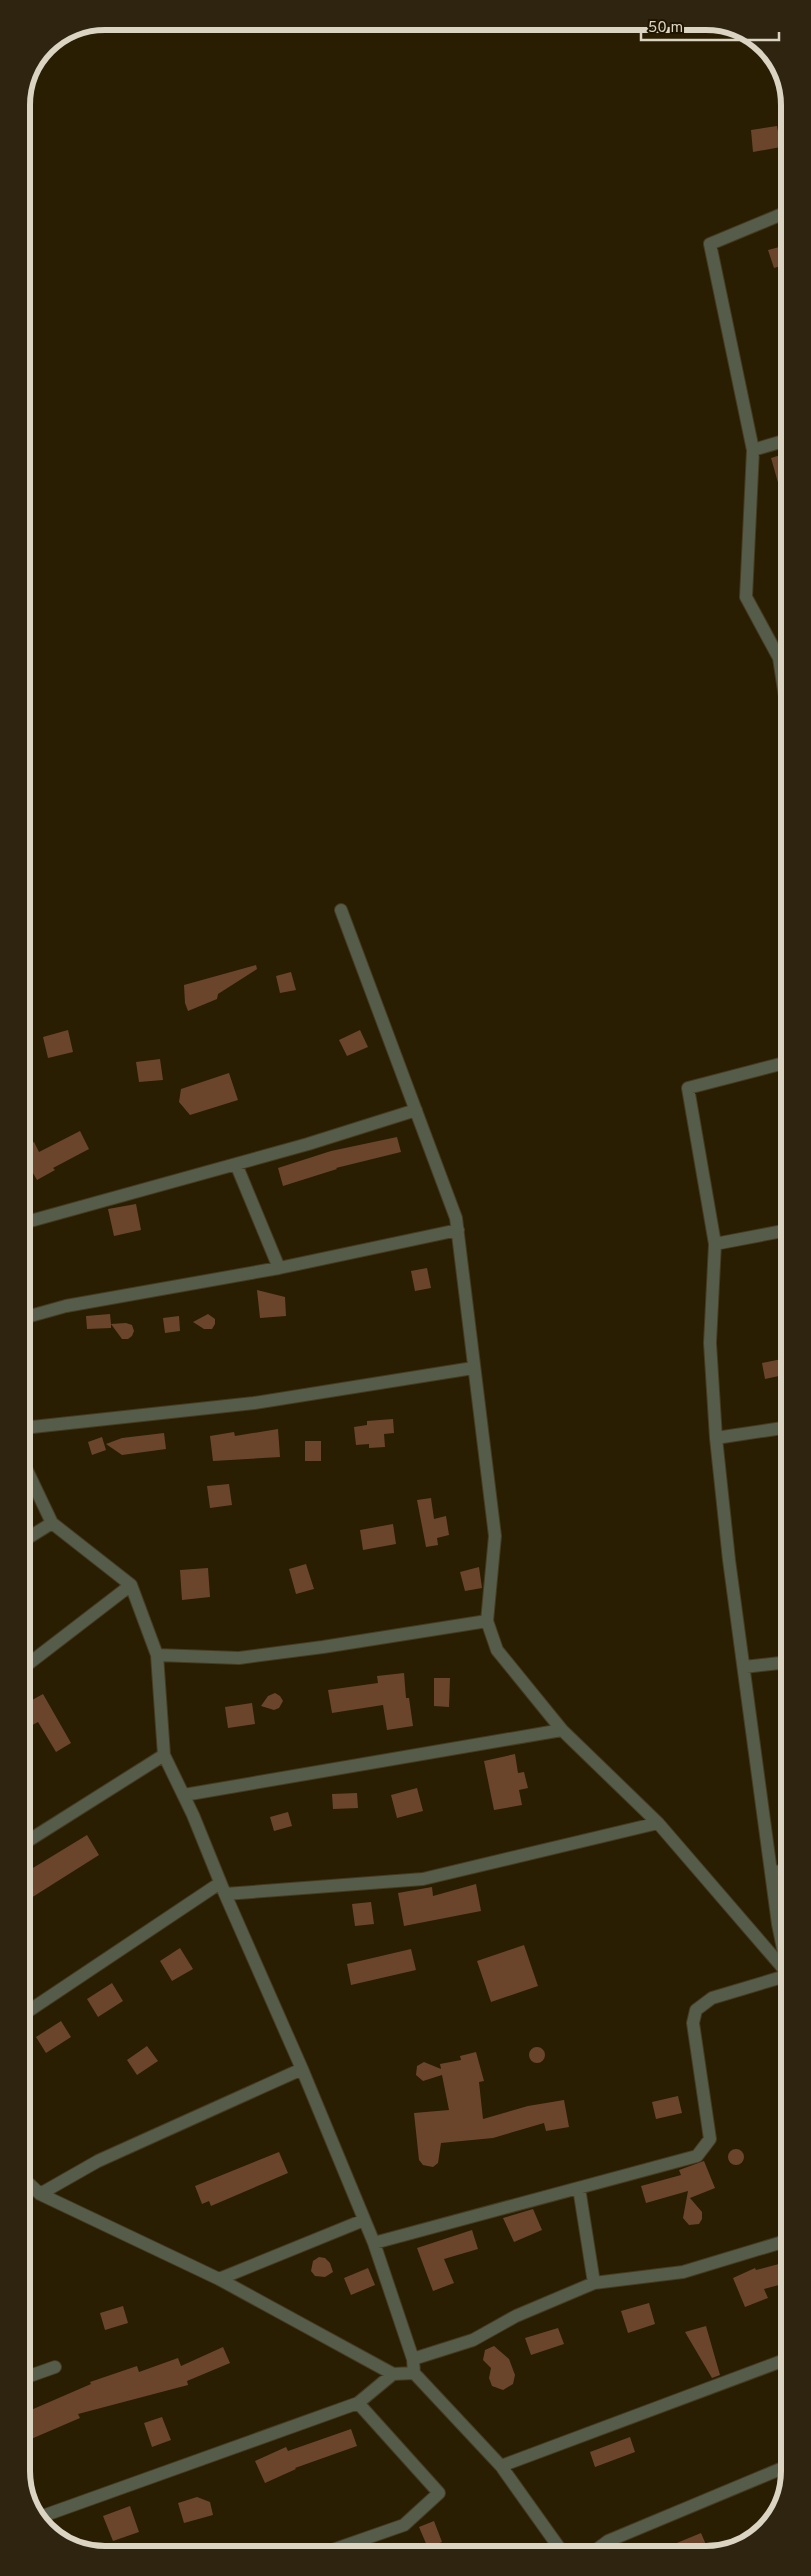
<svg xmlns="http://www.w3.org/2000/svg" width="811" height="2576" viewBox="0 0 811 2576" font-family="Overpass,sans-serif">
<rect width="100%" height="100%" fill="#291e01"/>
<!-- building -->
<path fill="#6a452c" d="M777,126l4,21 -28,5 -2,-22z
M787,245v19l-13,4 -6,-18z
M787,453v47h-4l-12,-42z
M256,965l1,4 -39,25 -1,5 -29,12 -3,-8 -1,-18z
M291,972l5,18 -16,3 -4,-17z
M68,1030l5,22 -25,6 -5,-21z
M360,1030l8,17 -21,9 -8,-16z
M160,1059l3,21 -24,2 -3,-20z
M229,1073l9,27 -48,15 -11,-13 2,-13z
M80,1131l9,18 -36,19 2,2 -18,10 -10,-17 -4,1v-17l11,-5 5,10z
M397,1137l4,15 -65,16 1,1 -54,17 -5,-18 53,-17z
M136,1204l5,26 -27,6 -6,-27z
M427,1268l4,20 -16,3 -4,-20z
M257,1290l28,7 1,19 -26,2z
M110,1314l1,10 15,-1 6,2 2,6 -2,5 -4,3h-6l-11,-15v4l-24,1 -1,-13z
M208,1314l7,5v5l-3,5h-8l-11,-7z
M179,1316l1,15 -15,2 -2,-15z
M787,1358l1,16 -23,5 -3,-16z
M393,1419l1,14 -10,1 1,13 -16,1v-4l-13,1 -2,-18 13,-2v-4z
M278,1429l2,28 -67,4 -3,-25 24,-4 1,4z
M164,1433l2,16 -44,6 -16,-11 16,-6z
M102,1437l4,13 -14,5 -4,-13z
M305,1441h16v20h-16z
M229,1484l3,21 -22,3 -3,-22z
M431,1498l3,21 12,-3 3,19 -12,3 1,7 -12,2 -9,-47z
M393,1524l3,20 -33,6 -3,-20z
M306,1564l8,25 -18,5 -7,-25z
M479,1567l3,21 -17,3 -5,-19z
M208,1568l2,29 -28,3 -2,-30z
M404,1673l2,25h3l4,28 -26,4 -4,-25 -51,8 -4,-23 50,-7 -1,-7z
M434,1678h16l-1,29 -15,-1z
M275,1693l5,3 3,5 -4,7 -5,2 -13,-4 7,-10z
M43,1694l28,49 -15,9 -18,-30 -15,8v-25z
M252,1703l3,21 -27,4 -3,-21z
M515,1754l3,19 6,-1 4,16 -9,2 3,15 -28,5 -10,-49z
M417,1788l6,23 -26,7 -6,-23z
M357,1793l1,15 -25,1 -1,-15z
M288,1812l4,14 -18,5 -4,-14z
M87,1835l12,20 -76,48v-29z
M476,1884l5,27 -77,15 -6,-33 34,-6 1,9z
M371,1902l3,22 -19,2 -3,-22z
M524,1945l14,41 -47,16 -14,-41z
M180,1948l13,21 -21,12 -12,-20z
M411,1949l5,21 -65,15 -4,-21z
M112,1983l11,18 -25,16 -11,-18z
M61,2021l10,16 -25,16 -10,-16z
M147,2046l11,15 -21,14 -10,-15z
M529 2055a8 8 0 1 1 16 0a8 8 0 1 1-16 0Z
M476,2052l8,29 -5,1 4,37 45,-13 36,-6 5,27 -23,4 -2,-8 -51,15 -52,5 -3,20 -5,4 -10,-2 -4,-5 -5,-47 35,-3 -7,-35 -19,6 -7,-6 1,-9 7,-4 17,7 -1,-5 21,-4 -1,-4z
M678,2096l4,17 -26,6 -4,-17z
M728 2157a8 8 0 1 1 16 0a8 8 0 1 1-16 0Z
M279,2152l9,21 -77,33 -2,-5 -7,3 -7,-18z
M704,2161l11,27 -25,10 12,14v7l-3,5 -10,1 -6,-7 5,-27 -42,12 -5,-17 40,-11 -2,-5z
M533,2209l9,21 -28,12 -11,-24z
M472,2230l6,19 -34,10 10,24 -21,8 -16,-43z
M319,2257l6,1 5,5 3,9 -8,5 -10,-1 -4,-5 2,-10z
M790,2261v21l-26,7 4,9 -23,9 -12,-29 22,-10 1,2z
M368,2268l7,17 -24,10 -7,-17z
M649,2303l6,21 -27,9 -7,-22z
M123,2306l5,17 -23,7 -5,-17z
M706,2326l14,49 -8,3 -27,-46z
M558,2328l6,16 -33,11 -6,-17z
M494,2346l15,13 6,16 -2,9 -10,6 -11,-4 -3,-8 2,-10 -8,-8 2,-10z
M223,2347l7,16 -43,18 1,4 -110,29 2,4 -56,24v-29l67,-29 -1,-2 47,-16 2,6 39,-14 3,8z
M162,2417l9,23 -19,7 -8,-24z
M351,2429l6,17 -62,22 1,1 -31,14 -10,-22 31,-14 2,4z
M630,2437l5,15 -40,15 -5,-15z
M197,2497l13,5 3,13 -29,8 -6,-20z
M130,2506l9,26 -26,9 -10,-25z
M434,2521l8,21 -14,6 -9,-21z
M701,2533l6,14 -13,5h-39z"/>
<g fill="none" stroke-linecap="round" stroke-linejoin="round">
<!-- minor casing -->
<g stroke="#453b20" stroke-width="14">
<path id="minor" d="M787,212l-77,32 43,206 -7,147 33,61 9,58
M753,450l34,-10
M341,910l115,308 39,318 -8,85 10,29 65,80 96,93 131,152 -77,23 -16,12 -3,13 17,116 -13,17 -323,87
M788,1062l-100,26 27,156 -5,99 6,95 13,122 49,364 10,49
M236,1164l43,104
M23,1223l285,-79 108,-34
M715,1244l73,-14
M23,1318l43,-12 213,-38 179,-38
M23,1428l231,-25 219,-35
M716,1438l73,-11
M23,1462l29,61 79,62 26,70 7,100 29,60 32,79 77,175 72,174 39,116 1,14
M23,1541l29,-18
M157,1655l82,3 84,-11 164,-26
M744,1667l45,-5
M23,1668l108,-83
M184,1795l378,-65
M23,1844l141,-89
M771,1871l18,1
M225,1894l198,-15 235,-56
M24,2014l196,-131
M24,2179l16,15 179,85 174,95 21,-1 87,93 62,87
M579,2188l15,95
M40,2194l58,-33 204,-92
M219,2279l145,-59
M413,2359l60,-19 43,-24 78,-33 89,-11 106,-32
M24,2378l31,-11
M501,2466l289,-108
M40,2517l318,-114 35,-29
M592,2553l16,-12 182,-76
M321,2554l83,-29 35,-32 -81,-90"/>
</g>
<!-- minor -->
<use href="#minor" stroke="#565c4a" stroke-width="12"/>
</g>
<!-- crop -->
<path d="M0 0H811V2576H0ZM105 30H706A75 75 0 0 1 781 105V2471A75 75 0 0 1 706 2546H105A75 75 0 0 1 30 2471V105A75 75 0 0 1 105 30Z" fill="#2f2410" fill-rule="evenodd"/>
<path fill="none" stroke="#dbd4c3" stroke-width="6" d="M105 30H706A75 75 0 0 1 781 105V2471A75 75 0 0 1 706 2546H105A75 75 0 0 1 30 2471V105A75 75 0 0 1 105 30Z"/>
<!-- scale -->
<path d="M641 32v8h138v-8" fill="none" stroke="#dbd4c3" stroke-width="2.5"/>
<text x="648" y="32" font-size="15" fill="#dbd4c3" stroke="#201500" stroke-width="4" paint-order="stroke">50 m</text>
</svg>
